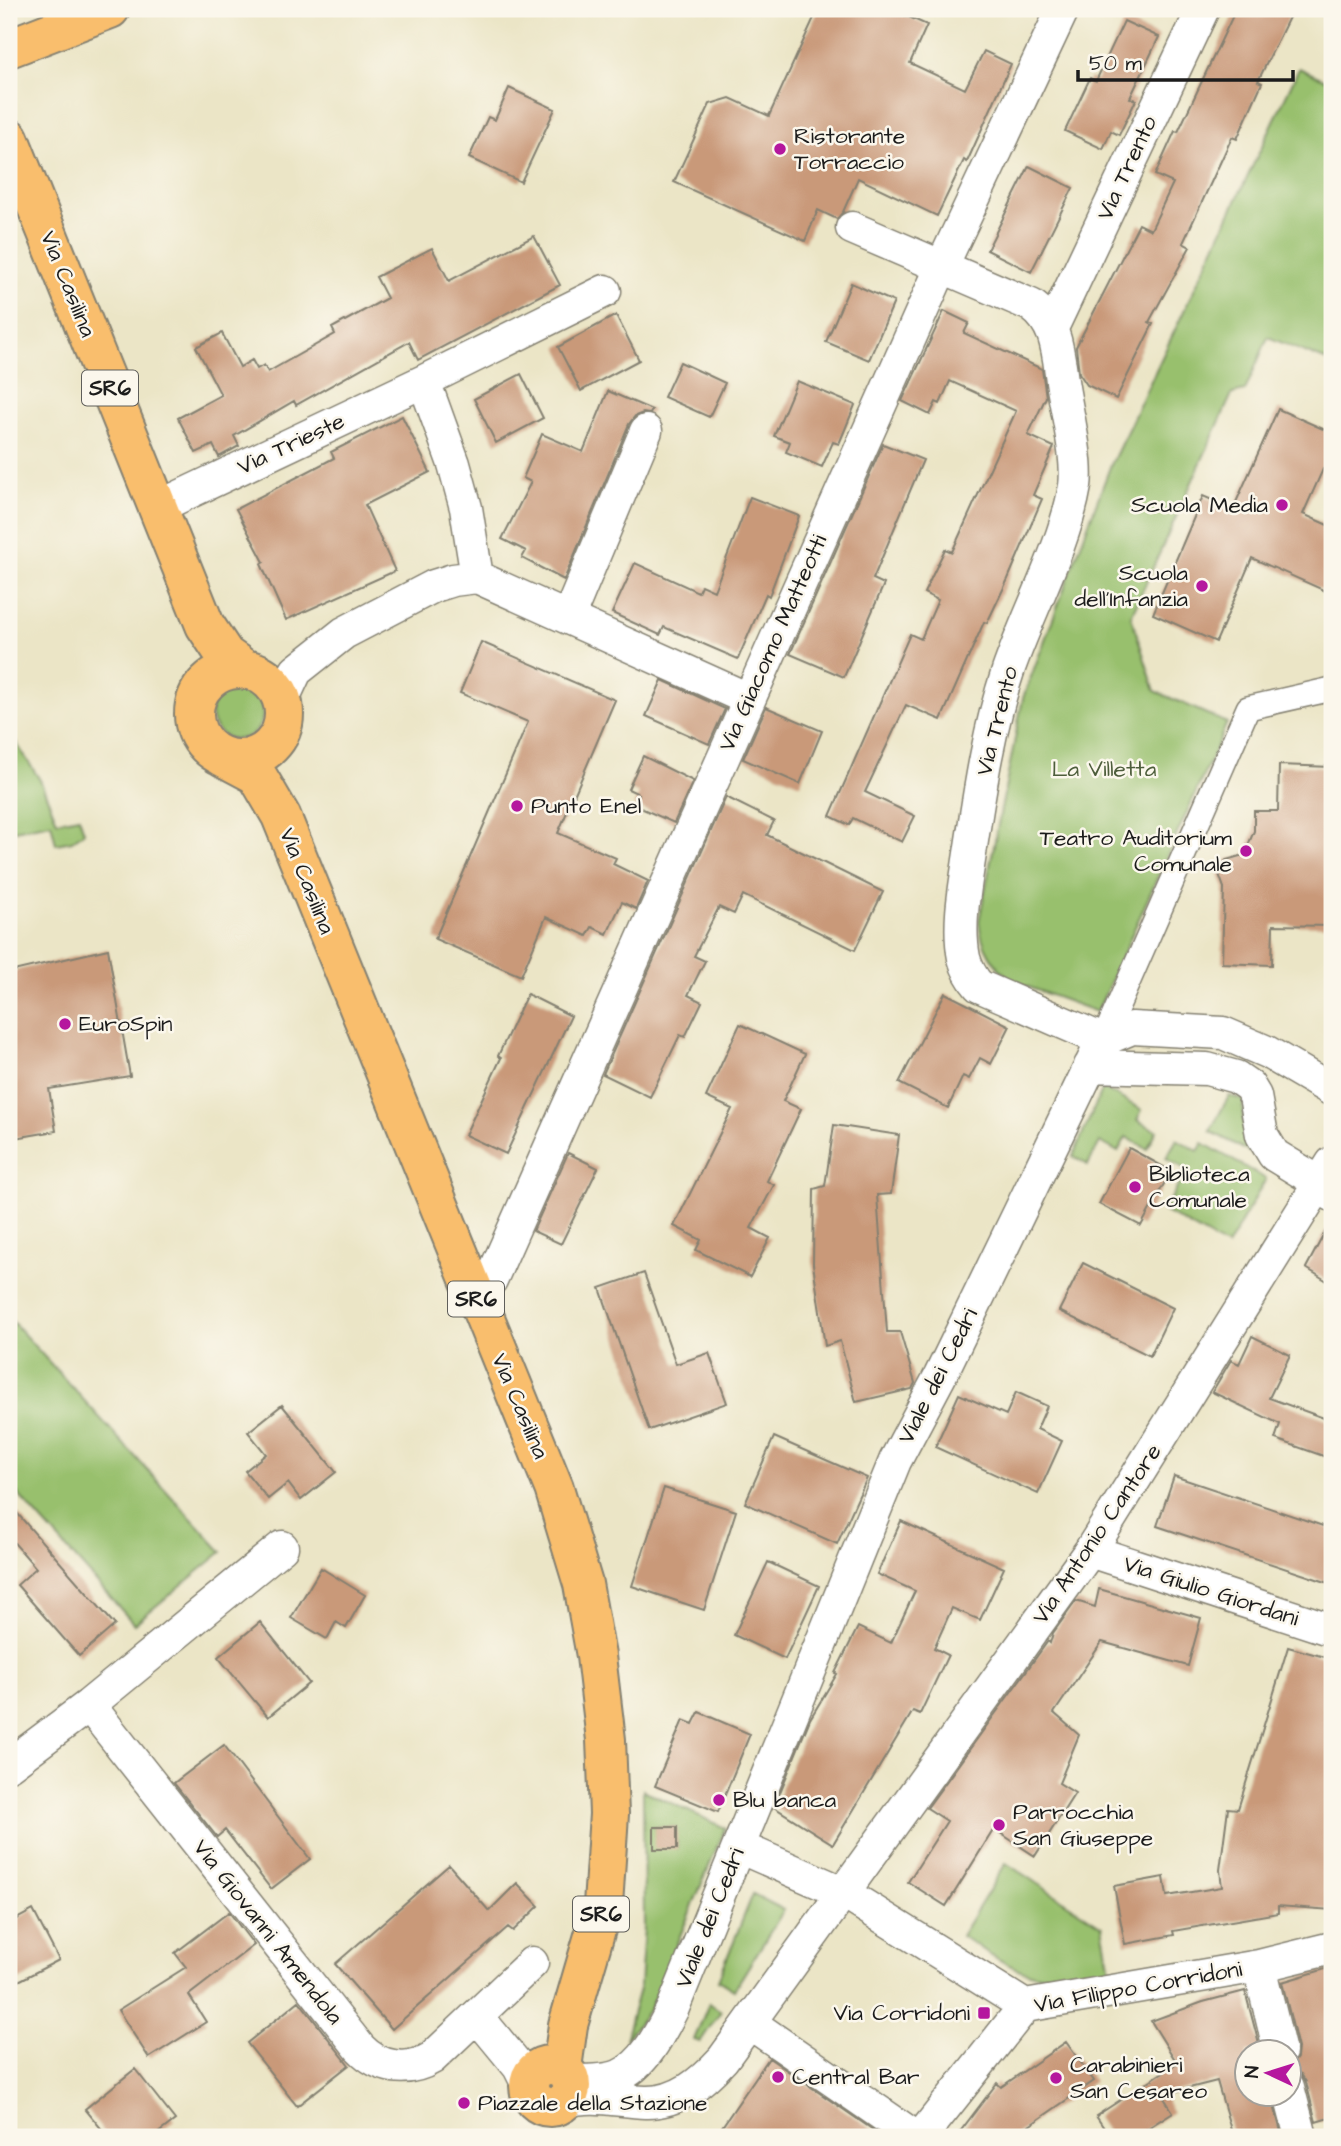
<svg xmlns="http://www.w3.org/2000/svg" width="1341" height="2146" viewBox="0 0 1341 2146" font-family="'Architects Daughter',sans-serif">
<rect width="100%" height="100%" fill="#fbf7ec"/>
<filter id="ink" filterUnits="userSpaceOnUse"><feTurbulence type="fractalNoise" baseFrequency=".0143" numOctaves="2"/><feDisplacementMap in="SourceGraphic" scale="14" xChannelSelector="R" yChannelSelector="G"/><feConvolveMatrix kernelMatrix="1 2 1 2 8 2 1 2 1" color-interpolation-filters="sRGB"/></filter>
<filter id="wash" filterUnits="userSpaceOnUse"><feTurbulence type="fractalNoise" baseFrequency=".00686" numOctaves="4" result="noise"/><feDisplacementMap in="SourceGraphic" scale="28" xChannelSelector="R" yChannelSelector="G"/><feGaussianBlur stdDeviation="1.57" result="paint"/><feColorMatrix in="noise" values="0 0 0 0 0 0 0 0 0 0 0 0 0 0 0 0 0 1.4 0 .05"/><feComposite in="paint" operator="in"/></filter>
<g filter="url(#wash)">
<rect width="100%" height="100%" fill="#ebe5c6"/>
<!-- green -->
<path fill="#98c06d" stroke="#5a6e44" stroke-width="2" fill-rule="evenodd" d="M1299,68l33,15v280l-64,-26 -23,54 -13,3 -101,222 24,75 72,32 -130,289 -82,-30c-21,-14 -34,-36 -36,-61l44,-223 87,-231z
M211 713a26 26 0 1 1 52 0a26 26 0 1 1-52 0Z
M15,741l25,39 17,41 22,-4 5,15 -12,9 -16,3 -5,-21 -42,8v-84z
M1103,1088l39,22 -5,10 20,11 -10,18 -21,-12 -8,15 -18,-10 -12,23 -15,-9z
M1229,1096l15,4c-4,19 1,36 9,54l-43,-23z
M1177,1139l21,12 5,-8 63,36 -39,68 -63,-36 23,-41 -21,-12z
M9,1318l213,234 -88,72 -125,-140z
M643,1790l82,38 -75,180 -25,32 15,-55 4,-58zM654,1827h22l1,21z
M1006,1863l96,63 8,44c-23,2 -49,9 -71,5 -28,-4 -54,-25 -78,-39z
M753,1894l31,16 -50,80 -16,-10z
M709,2003l12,8 -21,31 -6,-2z"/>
<g id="blocks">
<!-- building -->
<path fill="#c99979" d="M818,9h73l36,16 -17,38 55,26 19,-38 27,13 -44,98 -3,-2 -27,56 -79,-38 -15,34 -6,7 -19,-9 -13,31 -131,-59 36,-78 20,-6 39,18z
M1236,9h57l-35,72 4,2 -25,56 -5,-2 -49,106 7,4 -41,75 4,2 -37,75 -29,-14 -8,-12 -3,-26 63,-123 12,6 22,-47 -18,-8 20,-44 3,1z
M1124,21l35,16 -29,61 6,2 -17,35 -8,-4 -8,18 -38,-18 25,-53 6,3z
M509,88l46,21 -34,73 -52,-24 19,-41 7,3z
M1029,166l44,22 -42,84 -44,-22z
M534,236l26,49 -142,75 -9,-18 -113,63 -2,-4 -60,35 5,10 -20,11 -6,-12 -17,8 -18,-35 43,-23 -25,-48 26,-14 18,34 12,-7 5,9 7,-4 4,7 67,-38 -3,-6 55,-30 -11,-21 56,-29 17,33z
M851,283l43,19 -25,58 -43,-18z
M944,311l25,12 -5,10 78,36 4,28 -18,38 26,12 -21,48 9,4 -34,80 -21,44 -3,-1 -43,98 -35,-15 -41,87 50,24 -13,26 -49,-24 -4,7 -19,-9 80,-182 11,5 17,-39 -14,-7 21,-44 7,3 64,-141 -66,-30 -10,23 -4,-2 -6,13 -28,-14z
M616,315l23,45 -58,31 -23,-44z
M680,362l45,21 -16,34 -45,-20z
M521,374l22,44 -47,25 -22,-44z
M797,381l58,24 -16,39 -6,-2 -11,25 -36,-15 4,-10 -16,-6z
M608,391l44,19 -2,4 -7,-1 -8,3 -6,8 -65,156 -42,-22 4,-7 -24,-12 29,-57 -8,-4 19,-44 41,18z
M1278,409l54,24v26l-5,12 -4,-2 -20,45 29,13v67l-80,-36 -36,84 -63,-28 50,-118 30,13z
M402,416l28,56 -65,33 30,66 -109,49 -25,-56 3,-2 -28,-53 98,-51 -3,-6z
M883,444l40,16 -50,119 11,5 -40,93 -54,-23z
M750,497l49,19 -30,80 -3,-2 -28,65 -74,-32 -4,8 -48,-22 23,-50 63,29 3,-7 13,6z
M481,642l134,58 -57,133 58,25 -3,6 35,17 -12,28 -14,-7 -15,32 -15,-7 -5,9 -41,-19 -25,59 -86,-37 93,-217 -68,-29z
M662,680l63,29 -16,35 -63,-28z
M766,707l56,24 -22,53 -57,-25z
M643,756l50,25 -19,42 -40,-18 5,-11 -11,-5z
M1279,765l53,2v159l-59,-1 -1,40 -50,-2 2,-75 -5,-14 2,-6 5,-8 18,-5 10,-24v-20h24z
M726,797l48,24 -7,14 116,57 -28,58 -112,-55 -9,19 -15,-7 -25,49 11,5 -17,34 14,7 -17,35 -5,-2 -30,62 -47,-23z
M108,949l22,127 -81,13 7,42 -47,8v-167z
M945,993l65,33 -19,38 -11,-6 -11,21 -6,-3 -15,32 -49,-25z
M527,994l44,22 -65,138 -41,-19 36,-77 -3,-2z
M740,1024l65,30 -22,47 18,8 -34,72 7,4 -23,43 19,10 -20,39 -54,-27 5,-10 -27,-14 58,-117 -26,-12z
M834,1125l65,10 -8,59 -14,1 10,137h13l15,51 -3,6 -56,13 -16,-61 -15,5 -12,-82 1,-75 11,-3z
M1129,1148l42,23 -30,55 -42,-22z
M568,1153l30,15 -37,76 -28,-13z
M1332,1219v65l-26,-16z
M1083,1263l90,45 -23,48 -91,-45z
M644,1273l32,91 33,-11 18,50 -78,27 -49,-142z
M1252,1336l38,19 -21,43 63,23v38l-57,-20 5,-15 -68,-32 19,-32 8,4z
M1016,1392l31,14 -10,23 25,12 -24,53 -103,-47 24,-53 47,21z
M282,1405l54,67 -35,28 -13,-17 -20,16 -23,-28 21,-17 -18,-22z
M774,1437l93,41 -30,66 -92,-41z
M1174,1476l158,53v55l-175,-58z
M664,1488l72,23 -32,99 -72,-24z
M9,1504l106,121 -36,31 -62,-71 19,-17 -27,-31z
M901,1521l103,47 -24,52 -28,-12 -18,40 14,7 -28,59 -7,-3 -80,133 -59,-37 36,-88 27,-45 -2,-1 23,-46 33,16 24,-52 -38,-17z
M768,1562l51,24 -34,73 -51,-24z
M321,1568l44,27 -19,33 -10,-6 -9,17 -36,-21z
M1099,1589l102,29 -13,48 -86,-24 -48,71 25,22 -20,48 16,10 -40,63 -41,-27 -48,77 -38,-24 39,-61 -20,-13 121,-167 2,2 3,-10 23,-32 19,6z
M260,1622l49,61 -41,34 -50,-60z
M1288,1647l44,12v251l-54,-4v7l-105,18 1,4 -49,9 -11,-58 50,-9 3,19 55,-9 -2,-17 8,-62 10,1z
M699,1712l51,22 -32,78 -63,-26 28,-66 10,4z
M224,1745l86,114 -39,30 -46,-59 -8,7 -43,-54z
M654,1827h23v22h-23z
M449,1865l40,46 28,-28 22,23 -26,25 -5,-4 -116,102 -57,-65z
M33,1910l26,50 -50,26v-63z
M229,1912l25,33 -65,50 17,27 -57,36 -31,-48 68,-43 -11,-14z
M1332,1967v150l-16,5 -10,-40 -5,-8 -12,-5 8,-11 1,-10 -16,-66z
M1245,1991l16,61h-14v42h24l10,38 -21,5h-27l-16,-56 -55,14 11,17 -39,25h-24l-14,-21 81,-53 -26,-42 52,-19z
M299,2001l50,64 -52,41 -50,-63z
M1066,2042l28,39 -81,56h-57l41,-54 4,4z
M769,2058l107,74 -4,5h-157z
M135,2069l40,51 -22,17h-45l-23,-28z"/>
</g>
</g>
<g filter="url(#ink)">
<use href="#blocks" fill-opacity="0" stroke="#848071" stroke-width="2"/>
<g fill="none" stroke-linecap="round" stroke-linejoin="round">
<!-- pedestrian casing -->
<g stroke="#848071" stroke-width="26">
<path id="pedestrian" d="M1103,1040l145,-332 84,-19"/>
</g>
<!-- minor casing -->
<g stroke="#848071" stroke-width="35">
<path id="minor" d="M852,228l179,77c26,18 27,47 31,76 4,28 17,78 13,105 -10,59 -47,127 -67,185 -19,57 -28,117 -37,176 -5,35 -14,76 -7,111 3,11 8,20 15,28l124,54
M1052,328l151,-319
M424,381l30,83 12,44 11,69
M158,507l266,-126 181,-90
M568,618l78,-187
M282,701l14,-30 48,-38 90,-47 19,-6 24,-3 271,122
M1103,1040l29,-12 91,5 44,19 65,38
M1090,1066l117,3 29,8 13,9 6,10 7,39 12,20 46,28 12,12
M491,1280l451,-1014 121,-257
M1090,1551l242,79
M89,1705l271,343c19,20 47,25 72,10l100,-95
M9,1765l80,-60 193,-158
M739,1847l105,46 181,113
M1259,1966l21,86
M477,2016l42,51 10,20
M750,2023l165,114
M576,2081c13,0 30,0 43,-5 26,-11 42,-45 54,-68l222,-547 45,-85 163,-336
M1288,2087l13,50
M564,2102c28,-9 53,-1 81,0 33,1 57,-20 78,-43l367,-508 242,-388
M921,2137l104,-131 234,-40 73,-18"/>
</g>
<!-- primary casing -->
<g stroke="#848071" stroke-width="42">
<path id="primary" d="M9,138l196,487 20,30 21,15
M194 714a45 45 0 1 1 90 0a45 45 0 1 1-90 0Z
M223,757l34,18 24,41 273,672 29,96 13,72 10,84 3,74 -6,91 -35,120 -6,43
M529 2086a21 21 0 1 1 42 0a21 21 0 1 1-42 0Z"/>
</g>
<!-- motorway casing -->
<g stroke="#848071" stroke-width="42">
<path id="motorway" d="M9,48l101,-39"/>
</g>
<!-- pedestrian -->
<use href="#pedestrian" stroke="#fff" stroke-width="23"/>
<!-- minor -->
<use href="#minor" stroke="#fff" stroke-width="32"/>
<!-- primary -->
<use href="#primary" stroke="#f9be6d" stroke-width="38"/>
<!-- motorway -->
<use href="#motorway" stroke="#f9be6d" stroke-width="38"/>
</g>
</g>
<!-- markers -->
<g fill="#b5179e" stroke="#fbf7ec" stroke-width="2.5">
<circle cx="780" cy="149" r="7"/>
<circle cx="1282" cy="505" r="7"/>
<circle cx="1202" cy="586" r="7"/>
<circle cx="517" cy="806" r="7"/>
<circle cx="1246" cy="851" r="7"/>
<circle cx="65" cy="1024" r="7"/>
<circle cx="1135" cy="1187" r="7"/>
<circle cx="719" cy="1800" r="7"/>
<circle cx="999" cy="1825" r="7"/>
<rect x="977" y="2006" width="14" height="14" rx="3.5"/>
<circle cx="778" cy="2077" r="7"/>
<circle cx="1056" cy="2078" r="7"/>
<circle cx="464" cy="2103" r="7"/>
</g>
<g text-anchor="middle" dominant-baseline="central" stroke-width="5" stroke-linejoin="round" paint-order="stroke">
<!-- shield labels -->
<g fill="#fbf7ec" stroke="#5f5e5a" stroke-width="2">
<rect x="82" y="370.5" width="56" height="35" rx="5"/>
<rect x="448" y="1281.5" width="56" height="35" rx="5"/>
<rect x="573" y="1896.5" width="56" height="35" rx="5"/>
</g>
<g font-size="21" font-weight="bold" fill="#1c1c1c">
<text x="110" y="388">SR6</text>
<text x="476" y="1299">SR6</text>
<text x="601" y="1914">SR6</text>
</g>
<!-- poi labels -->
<g font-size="23" fill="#1c1c1c" stroke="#fbf7ec" text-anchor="start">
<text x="794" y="136">Ristorante<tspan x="794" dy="26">Torraccio</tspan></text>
<text x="1268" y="505" text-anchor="end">Scuola Media</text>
<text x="1188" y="573" text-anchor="end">Scuola<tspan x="1188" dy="26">dell'Infanzia</tspan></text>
<text x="531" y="806">Punto Enel</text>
<text x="1232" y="838" text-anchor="end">Teatro Auditorium<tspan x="1232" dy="26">Comunale</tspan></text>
<text x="79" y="1024">EuroSpin</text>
<text x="1149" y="1174">Biblioteca<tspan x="1149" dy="26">Comunale</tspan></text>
<text x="733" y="1800">Blu banca</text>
<text x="1013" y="1812">Parrocchia<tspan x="1013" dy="26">San Giuseppe</tspan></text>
<text x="970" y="2013" text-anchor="end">Via Corridoni</text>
<text x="1070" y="2065">Carabinieri<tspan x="1070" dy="26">San Cesareo</tspan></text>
<text x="792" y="2077">Central Bar</text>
<text x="478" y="2103">Piazzale della Stazione</text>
</g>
<!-- street labels -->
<g font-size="23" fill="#1c1c1c" stroke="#fbf7ec">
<text transform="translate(1127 168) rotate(-65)">Via Trento</text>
<text transform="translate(68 284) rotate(68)">Via Casilina</text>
<text transform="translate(291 444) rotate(-25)">Via Trieste</text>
<text transform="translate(773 643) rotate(-66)">Via Giacomo Matteotti</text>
<text transform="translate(997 721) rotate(-76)">Via Trento</text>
<text transform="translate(307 881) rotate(68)">Via Casilina</text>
<text transform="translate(938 1376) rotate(-63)">Viale dei Cedri</text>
<text transform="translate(520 1406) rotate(67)">Via Casilina</text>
<text transform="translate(1097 1534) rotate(-56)">Via Antonio Cantore</text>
<text transform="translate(1211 1591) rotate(18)">Via Giulio Giordani</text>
<text transform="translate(710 1918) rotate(-68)">Viale dei Cedri</text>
<text transform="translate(268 1932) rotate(52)">Via Giovanni Amendola</text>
<text transform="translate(1138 1987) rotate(-10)">Via Filippo Corridoni</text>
</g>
<!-- park labels -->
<g font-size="23" fill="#4e5e3c" stroke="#fbf7ec">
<text x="1104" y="769">La Villetta</text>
</g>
</g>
<!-- margin -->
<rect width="1341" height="2146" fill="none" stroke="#fbf7ec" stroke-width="35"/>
<!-- north arrow -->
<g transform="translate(1268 2073) rotate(274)"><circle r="33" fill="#fbf7ec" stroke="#a29f99" stroke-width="2"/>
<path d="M0-5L12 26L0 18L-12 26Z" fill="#b5179e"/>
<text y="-10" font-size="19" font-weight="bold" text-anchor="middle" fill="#1c1c1c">N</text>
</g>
<!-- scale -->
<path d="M1078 70v10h215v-10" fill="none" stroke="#1c1c1c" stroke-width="3.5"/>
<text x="1089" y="70" font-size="21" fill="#1c1c1c" stroke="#fbf7ec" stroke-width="5" paint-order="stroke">50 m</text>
</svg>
